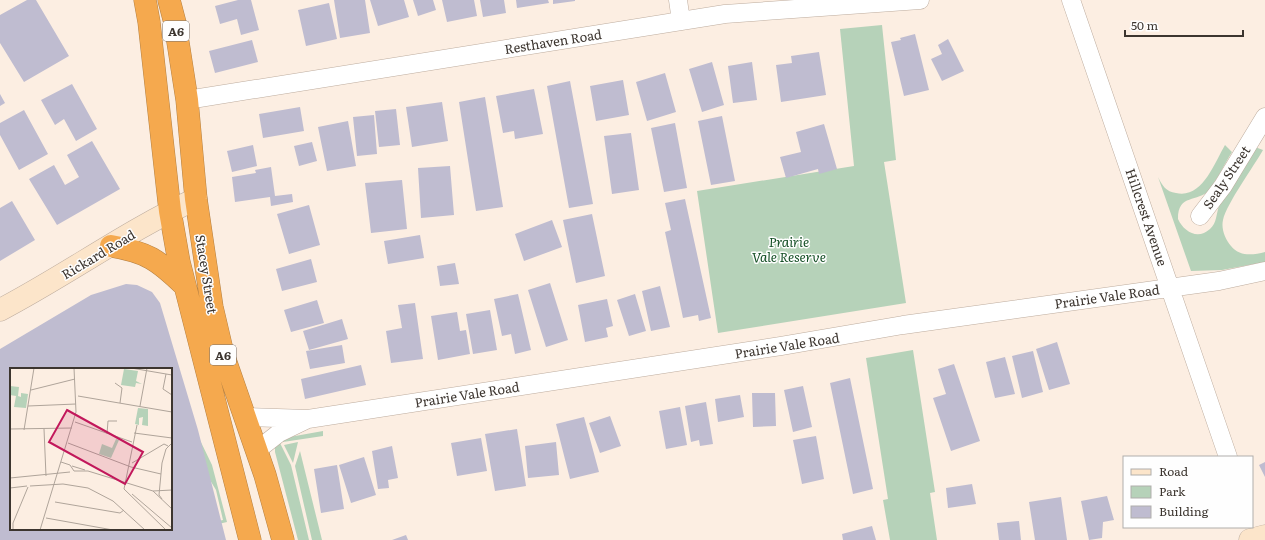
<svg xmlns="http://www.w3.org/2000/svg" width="1265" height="540" viewBox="0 0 1265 540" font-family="Literata,serif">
<rect width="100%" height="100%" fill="#fceee2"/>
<!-- green -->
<path fill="#b6d2b9" d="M882,25l14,135 -12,2 22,141 -188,30 -21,-142 157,-25 -14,-137z
M1225,145l7,7c-8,13 -14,26 -23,38 -11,13 -31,3 -31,29 6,13 20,21 32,10 7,-6 6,-15 9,-23 8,-19 24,-40 36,-59l8,3c-9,16 -36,53 -40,70 -2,9 2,19 8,26 9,11 22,9 34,6v10l-43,8 -31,1 -33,-94c4,8 8,15 18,16 26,6 38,-29 49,-48z
M913,350l22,142 -5,1 7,47h-47l-7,-40 5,-1 -22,-141z
M323,431v5l-40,6 1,-4z
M198,436l14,29 15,57 -17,4 -1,-3 14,-3 -7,-30 -29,-48z
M298,442l-5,21 -9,-18z
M280,443l11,22 18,75h-11l-23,-88v-7z
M300,451l22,89h-10l-17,-74z"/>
<!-- building -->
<path fill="#bfbcd0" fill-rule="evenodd" d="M27,0h9l33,56 -45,26 -24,-39v-28z
M238,0h13l8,30 -18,5 -4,-16 -17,5 -5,-18z
M334,0h31l5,33 -30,5z
M370,0h34l5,17 -31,9z
M413,0h20l3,10 -18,6z
M442,0h32l3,16 -30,6z
M480,0h24l2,13 -23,4z
M516,0h32l1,3 -32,5z
M553,0h22v1l-22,3z
M329,3l8,36 -31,7 -8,-36z
M915,34l14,56 -25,6 -13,-54 10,-2 -1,-2z
M948,39l16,32 -22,10 -11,-22 11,-5 -4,-9z
M252,40l6,22 -43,11 -6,-22z
M819,52l7,43 -45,7 -5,-37 16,-2 -1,-7z
M712,62l12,43 -22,7 -13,-43z
M752,62l5,38 -24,3 -5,-37z
M665,73l11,39 -29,9 -11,-39z
M623,80l6,35 -33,6 -6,-35z
M570,81l23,123 -24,4 -22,-122z
M72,84l25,45 -21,12 -12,-22 -9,6 -14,-25z
M534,89l9,45 -28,5 -1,-8 -11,2 -7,-37z
M0,94l5,9 -5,3z
M485,97l18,110 -27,4 -17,-109z
M442,102l6,39 -36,6 -6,-40z
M300,107l4,24 -41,7 -4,-24z
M396,109l4,36 -21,2 -4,-36z
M24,110l24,44 -29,16 -19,-35v-12z
M374,115l3,39 -20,2 -4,-39z
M722,116l13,65 -24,4 -13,-64z
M348,121l8,45 -29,5 -9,-44z
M675,123l12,65 -23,4 -13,-64z
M824,124l13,45 -18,5 -1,-5 -32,9 -6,-21 21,-5 -5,-20z
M631,133l8,57 -27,4 -8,-58z
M92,141l28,48 -63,36 -28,-46 25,-14 11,20 14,-8 -12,-22z
M312,142l5,19 -18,5 -5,-20z
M253,145l4,21 -25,6 -5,-21z
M450,166l4,49 -33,3 -3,-50z
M271,167l4,29 17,-2 1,8 -22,4 -1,-9 -35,5 -3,-25 24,-4 -1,-3z
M402,180l5,49 -36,4 -6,-50z
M685,199l26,119 -12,3 -1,-6 -15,3 -18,-86 6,-2 -6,-27z
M12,201l23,39 -35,21v-53z
M309,205l11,40 -31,9 -12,-40z
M592,214l13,62 -29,7 -13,-63z
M552,220l10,27 -38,14 -9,-27z
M420,235l4,23 -36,6 -4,-23z
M311,259l6,23 -35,9 -6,-22z
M455,263l4,21 -19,2 -3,-20z
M550,283l18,57 -22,7 -18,-57z
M126,284l11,1 15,7 8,11 38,127 28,110h-226v-191l91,-54zM11,369h160v160h-160z
M660,286l10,41 -19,4 -9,-40z
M518,294l13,56 -16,4 -4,-20 -9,2 -8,-37z
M635,294l11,37 -17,5 -12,-36z
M607,299l6,27 -7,2 2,9 -23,5 -7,-37z
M317,300l7,23 -33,9 -7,-22z
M415,303l8,56 -32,4 -5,-32 16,-3 -4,-23z
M490,310l7,40 -24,4 -7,-40z
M457,312l3,19 6,-1 4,24 -32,6 -7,-44z
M342,319l6,20 -39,11 -6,-19z
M1057,342l13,42 -21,6 -13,-41z
M342,345l3,18 -35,6 -4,-18z
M1033,351l10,41 -21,6 -10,-42z
M1005,357l10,37 -20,4 -9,-36z
M954,364l26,77 -29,10 -18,-53 13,-4 -8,-25z
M361,365l5,20 -61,14 -4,-20z
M850,378l23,111 -20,5 -23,-111z
M803,386l9,41 -19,5 -9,-42z
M752,393h23l1,33 -23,1z
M740,395l4,22 -26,5 -3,-23z
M706,402l7,42 -13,2 -1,-6 -8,2 -6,-36z
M680,407l7,38 -21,4 -7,-38z
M610,416l11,30 -21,7 -11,-30z
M584,417l15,55 -29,7 -14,-55z
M517,429l9,57 -31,5 -10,-57z
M816,436l8,43 -22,5 -9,-44z
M481,438l6,33 -30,5 -6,-33z
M556,442l3,33 -31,3 -3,-32z
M392,446l6,32 -10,2 1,8 -11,1 -6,-38z
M364,457l12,38 -25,8 -12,-38z
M1265,462v15l-6,-12z
M337,465l7,44 -23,4 -7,-44z
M972,484l4,20 -28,4 -2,-20z
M1107,496l7,24 -11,2 -1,16 -13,2 -8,-39z
M1061,497l6,43h-32l-6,-38z
M1019,521l2,19h-22l-2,-17z
M872,526l4,14h-33l-1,-6z
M406,535l2,5h-16z"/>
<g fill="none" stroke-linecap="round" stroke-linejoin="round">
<!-- street casing -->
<g stroke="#bdac9e" stroke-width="19">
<path id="street" d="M678,0l3,21
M1071,0l157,457
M187,100l538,-86 195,-14
M1200,216l23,-30 42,-69
M245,417l63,2 473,-73 122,-21 316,-44 46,-10
M256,451l23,-18 29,-14"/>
</g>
<!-- secondary casing -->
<g stroke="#bdac9e" stroke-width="23">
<path id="secondary" d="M0,310c67,-35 128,-80 196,-111
M1250,540l15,-4"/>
</g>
<!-- highway casing -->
<g stroke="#b48043" stroke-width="23">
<path id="highway" d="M145,0l4,22 21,189 9,51 71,278
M169,0l6,23 12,77 9,99 16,108 11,47 42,121 18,65
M111,246c36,6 47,14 73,39"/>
</g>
<!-- street -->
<use href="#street" stroke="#fff" stroke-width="18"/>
<!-- secondary -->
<use href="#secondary" stroke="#fce5ca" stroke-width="22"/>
<!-- highway -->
<use href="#highway" stroke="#f5a94e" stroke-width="22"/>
</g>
<g text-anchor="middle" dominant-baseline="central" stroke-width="3" stroke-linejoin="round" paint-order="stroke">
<!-- shield labels -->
<g fill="#fefefe" stroke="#76716d" stroke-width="1">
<rect x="163" y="21" width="26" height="20" rx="3"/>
<rect x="210" y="345" width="26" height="20" rx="3"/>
</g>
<g font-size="12" font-weight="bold" fill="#3c352f">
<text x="176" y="31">A6</text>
<text x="223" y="355">A6</text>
</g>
<!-- street labels -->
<g font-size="13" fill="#3c352f" stroke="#fefefe">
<text transform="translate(553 41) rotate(-9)">Resthaven Road</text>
<text transform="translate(1226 177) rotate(-56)">Sealy Street</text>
<text transform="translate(1147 217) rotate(71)">Hillcrest Avenue</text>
<text transform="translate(98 254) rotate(-31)">Rickard Road</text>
<text transform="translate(207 274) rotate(81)">Stacey Street</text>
<text transform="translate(1107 296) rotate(-8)">Prairie Vale Road</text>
<text transform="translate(787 345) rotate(-9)">Prairie Vale Road</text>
<text transform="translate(467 394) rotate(-9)">Prairie Vale Road</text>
</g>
<!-- park labels -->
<g font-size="13" font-style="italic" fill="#134e24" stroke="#fefefe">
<text x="789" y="241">Prairie<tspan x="789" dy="15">Vale Reserve</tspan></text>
</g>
</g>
<!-- overview -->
<g transform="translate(10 368)">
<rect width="162" height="162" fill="#fceee2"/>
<path d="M114,1l14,2 -2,10 6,3 -6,-1 -1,4 -14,-2zM0,18l9,1 -1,9 3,1v-4l7,1 -2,14 -12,-1 2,-11 -6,-1zM128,40l10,1v17l-6,-1 1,-8 -4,1v7l-4,-1zM106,71l3,1 -8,18 -12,-4 3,-10 10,4z" fill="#b6d2b9"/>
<path fill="none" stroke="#afa49a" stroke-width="1" d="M121,0l41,7M156,6l-3,15 9,6M105,15l7,5 -2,15M21,22l44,-11M68,28l94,16M18,38l48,-2M130,38l7,-38M65,54l57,20M127,57l-13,64 42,41M0,61l62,-1M34,61l2,47M14,62l10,-62M124,65l38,5M97,66l1,-13h9M58,75l63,24 30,7M51,94l9,3 4,6M122,95l32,-19 4,2M62,98l13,4M64,103h14l65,20 19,-1M0,110l60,-6M20,118l33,-2 25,4 25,13 32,29M0,120l17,-2M143,123l19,18M122,126l40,34M152,131l-3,-4 3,-32 4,-14 6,-6M45,134l65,11 4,-3M36,150l67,12M3,162v-7l15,-36M30,162l36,-118 -2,-44"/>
<path fill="#c2185b" fill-opacity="0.15" stroke="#c2185b" stroke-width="2" d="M57,42l76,42 -18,32 -76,-42z"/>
<rect width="162" height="162" fill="none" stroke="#3c352f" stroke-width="2"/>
</g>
<!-- legend -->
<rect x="1123" y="456" width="130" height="72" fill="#fefefe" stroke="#b0aeab"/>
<rect x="1131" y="469" width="20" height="6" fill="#fce5ca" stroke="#b0aeab"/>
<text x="1159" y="476" font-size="12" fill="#3c352f">Road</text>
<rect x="1131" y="486" width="20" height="12" fill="#b6d2b9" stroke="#b0aeab"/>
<text x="1159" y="496" font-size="12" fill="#3c352f">Park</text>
<rect x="1131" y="506" width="20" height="12" fill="#bfbcd0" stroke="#b0aeab"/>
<text x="1159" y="516" font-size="12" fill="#3c352f">Building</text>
<!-- scale -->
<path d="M1125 30v6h118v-6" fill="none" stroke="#3c352f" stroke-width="2"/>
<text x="1131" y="30" font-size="12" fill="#3c352f" stroke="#fefefe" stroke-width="3" paint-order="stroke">50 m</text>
</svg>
